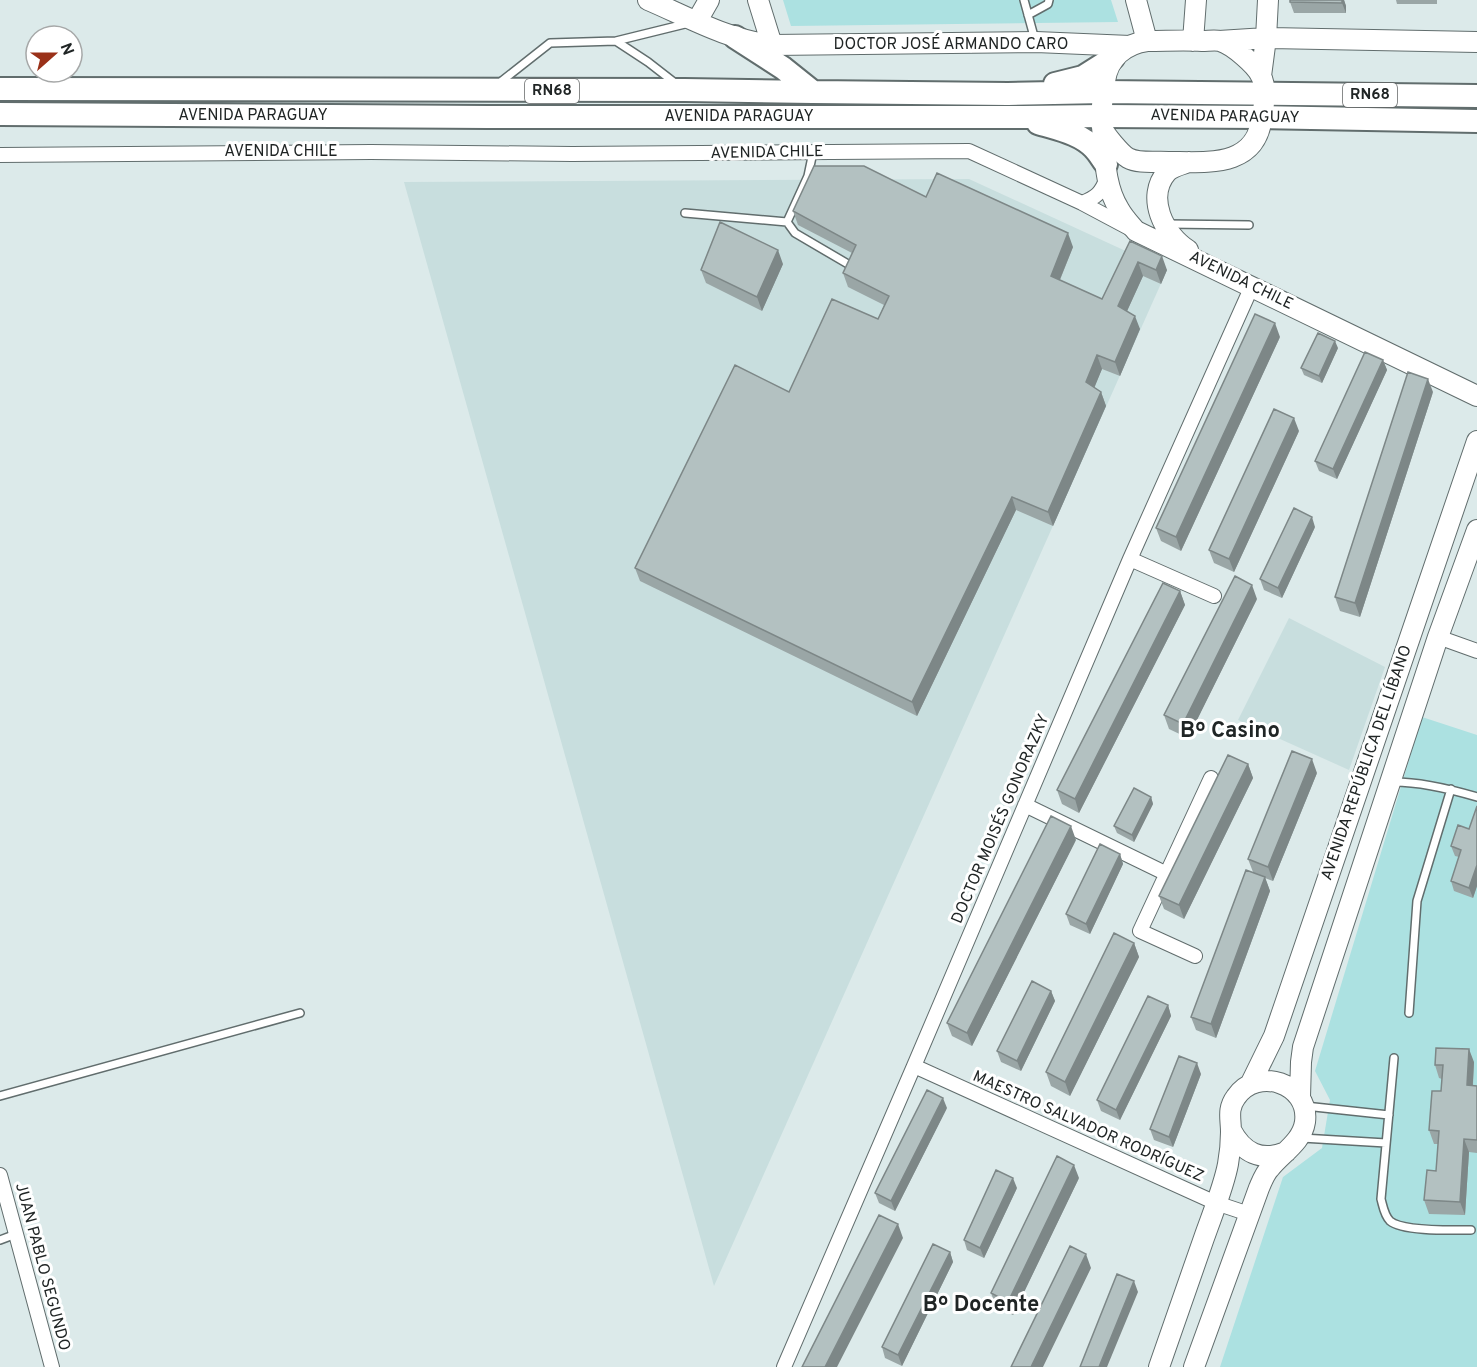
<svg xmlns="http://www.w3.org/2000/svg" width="1477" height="1367" viewBox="0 0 1477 1367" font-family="Overpass,sans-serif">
<rect width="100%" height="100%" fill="#dceaea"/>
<!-- built -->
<path fill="#c8dede" d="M969,179l198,91 -453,1016 -310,-1104z
M1289,618l96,49 -36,103 -111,-50z"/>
<!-- green -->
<path fill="#ace1e1" d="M783,0h328l7,22 -327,4z
M1422,717l55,18v632h-257l63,-190 39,-29 8,-48 -15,-29z"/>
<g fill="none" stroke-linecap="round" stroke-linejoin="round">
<!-- lane casing -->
<g stroke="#616d6d" stroke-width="10">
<path id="lane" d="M1024,0l11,40
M1028,15l20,-11 1,-4
M616,41l73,-18
M498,84l52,-41 66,-2 32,21 27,21
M813,152l-5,24 -21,46 8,11 58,34
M685,213l102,9
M1167,224l82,1
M1394,782c28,0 56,7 83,15
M1409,1013l8,-112 34,-112
M1394,1058l-13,141c2,7 3,16 9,22 13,11 64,9 81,9
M0,1096l300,-83
M1305,1106l84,9
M1302,1138l84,5
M0,1240l16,-6"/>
</g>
<!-- street casing -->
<g stroke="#616d6d" stroke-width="16">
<path id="street" d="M0,155l371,-3 201,2 397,-3 113,52 47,25
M1082,203c15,-6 19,-10 25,-25
M1130,559l84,37
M1438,637l39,14
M1025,805l142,69
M1195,956l-55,-25 71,-153
M914,1066l302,137 33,11
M0,1175l52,192
M784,1367l130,-301 216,-507 122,-273"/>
</g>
<!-- secondary casing -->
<g stroke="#616d6d" stroke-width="22">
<path id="secondary" d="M648,0c40,17 80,40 124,45l264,-3 94,4
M758,0l14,45
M1136,0l11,41
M697,21l12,-21
M1147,41c19,0 37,-1 55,0 6,0 13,-1 18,0 13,4 36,24 41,35 6,11 3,30 1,41 -6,51 -54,45 -94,45 -12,-1 -29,2 -40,-4 -7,-4 -24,-24 -26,-31 -3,-9 2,-36 3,-46 3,-23 20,-37 42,-40z
M1193,41l3,-41
M1219,41l47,-3 211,4
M1261,76l5,-38 2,-38
M1102,127c3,27 2,58 17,82 5,9 11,15 17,22l341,165
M1188,250c-24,-15 -43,-53 -21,-78 6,-6 14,-7 22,-10
M1251,1083l23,-47 203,-595
M1300,1097l1,-35 2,-15 135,-410 39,-107
M1231,1130c12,23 30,32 55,22
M1159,1367c15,-43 30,-86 45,-129 8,-23 20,-52 24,-74 2,-11 3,-22 3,-32 0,-13 -4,-23 5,-35 21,-31 74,-14 69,25 -3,20 -23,31 -35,46 -5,5 -8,13 -11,20l-65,179"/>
</g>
<!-- primary casing -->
<g stroke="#616d6d" stroke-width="26">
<path id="primary" d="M735,37l48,31 30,24
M1055,84l28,-7 30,-19
M0,89l685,1 128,2 195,2 96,-2 373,4
M0,114l487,3h536l79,-1 160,1 215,4
M1038,123c19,6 42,10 56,25 5,5 8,11 12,16"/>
</g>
<!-- lane -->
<use href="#lane" stroke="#fff" stroke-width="7"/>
<!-- street -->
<use href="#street" stroke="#fff" stroke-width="14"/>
<!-- secondary -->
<use href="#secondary" stroke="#fff" stroke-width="20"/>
<!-- primary -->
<use href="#primary" stroke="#fff" stroke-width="22"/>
</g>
<!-- wall -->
<path fill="#9aa6a6" d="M1344,0l2,6v7h-52l-4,-11z
M1396,0h41v4h-40z
M926,197l147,50 -13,33 42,19 28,-58 37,29 -6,14 -18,-8 -16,35 13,18 -20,47 -18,-7 -8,18 7,5 5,14 -53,120 -37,-16 -99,206 -277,-135 -5,-13 154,-176 89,-73 6,-14 -36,-18 -5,-14 9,-20 -54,-28 -5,-14z
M783,264l-21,47 -56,-28 -5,-13z
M1280,337l-99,214 -20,-10 -5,-13z
M1338,348l-16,35 -18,-8 -3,-7z
M1383,360l4,10 -50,109 -18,-8 -4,-10z
M1433,392l-73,225 -20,-6 -5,-14z
M1299,431l-65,141 -20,-9 -5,-13z
M1315,527l-33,71 -18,-8 -4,-11z
M1180,591l5,14 -106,208 -17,-9 -5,-14z
M1257,599l-69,139 -19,-9 -5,-14z
M1248,764l5,14 -69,141 -20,-10 -5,-13z
M1317,773l-44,108 -8,-3 5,13 -54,147 -20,-8 -5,-13 62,-145 -5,-13z
M1151,797l2,7 -19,38 -17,-9 -3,-7z
M1477,806v80l-4,12 -19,-7 -3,-10 8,-24 -4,-1 -4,-10 18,-17z
M1076,840l-104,206 -20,-10 -5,-13z
M1120,854l3,10 -33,70 -20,-9 -4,-11z
M1134,943l5,14 -69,139 -19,-10 -5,-14z
M1051,991l4,10 -34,70 -20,-9 -4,-11z
M1168,1005l3,11 -51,104 -19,-9 -4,-11z
M1474,1062l-1,23 4,1v67l-8,-1 -4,63 -36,-1 -5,-14 12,-29 2,-27h-4l-5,-14 12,-39 1,-12 -3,-1 -4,-13z
M1201,1074l-28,73 -19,-7 -4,-11z
M947,1108l-52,103 -16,-8 -4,-10z
M1079,1178l-66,137 -17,-8 -5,-14z
M1017,1188l-33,70 -17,-8 -3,-10z
M950,1252l3,10 -51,104 -17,-8 -3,-11z"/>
<!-- shaded-wall -->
<path fill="#7d8787" d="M1342,0h2l2,6v7l-4,-10z
M1068,233l5,14 -17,42 -5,-13z
M778,250l5,14 -21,47 -5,-14z
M1162,256l5,14 -6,14 -5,-14z
M1138,262l5,14 -20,44 -5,-14z
M1135,316l5,13 -20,47 -5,-14z
M1275,323l5,14 -99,214 -5,-14z
M1335,341l3,7 -16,35 -3,-7z
M1097,355l5,14 -11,27 -5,-14z
M1383,360l4,10 -50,109 -4,-10z
M1428,379l5,13 -73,225 -5,-14z
M1101,392l5,14 -53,120 -5,-14z
M1294,418l5,13 -65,141 -5,-13z
M1012,497l4,13 -99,206 -5,-14z
M1312,517l3,10 -33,71 -4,-10z
M1252,585l5,14 -69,139 -5,-14z
M1180,591l5,14 -106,208 -4,-14z
M1312,759l5,14 -44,108 -5,-14z
M1248,764l5,14 -69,141 -5,-14z
M1151,797l2,7 -19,38 -2,-7z
M1071,826l5,14 -104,206 -5,-13z
M1120,854l3,10 -33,70 -4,-10z
M1477,865v21l-4,12 -4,-10z
M1265,877l5,14 -54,147 -5,-14z
M1134,943l5,14 -69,139 -5,-14z
M1051,991l4,10 -34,70 -4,-10z
M1168,1005l3,11 -51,104 -4,-10z
M1469,1049l5,13 -2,36 -5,-13z
M1197,1063l4,11 -28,73 -4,-10z
M943,1098l4,10 -52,103 -4,-10z
M1464,1139l5,13 -4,63 -5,-13z
M1074,1165l5,13 -66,137 -5,-13z
M1013,1178l4,10 -33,70 -4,-10z
M898,1224l5,14 -66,129h-12z
M950,1252l3,10 -51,104 -4,-11z
M1086,1254l5,14 -48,99h-12z
M1134,1281l4,11 -31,75h-8z"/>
<!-- building -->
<path fill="#b3c1c1" stroke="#7d8787" stroke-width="1.5" d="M1290,0h52v3l-52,-1z
M814,166h50l62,31 11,-24 131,60 -17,43 51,23 28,-58 32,15 -6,14 -18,-8 -20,44 17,10 -20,46 -18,-7 -11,27 15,10 -53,120 -36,-15 -100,205 -277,-134 100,-203 54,27 43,-93 46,20 11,-23 -46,-23 13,-28 -63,-34z
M720,222l58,28 -21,47 -56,-27z
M1255,314l20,9 -99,214 -20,-9z
M1318,333l17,8 -16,35 -18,-8z
M1365,352l18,8 -50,109 -18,-8z
M1408,372l20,7 -73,224 -20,-6z
M1274,409l20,9 -65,141 -20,-9z
M1294,508l18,9 -34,71 -18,-9z
M1235,576l17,9 -69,139 -19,-9z
M1163,583l17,8 -105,208 -18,-9z
M1292,751l20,8 -44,108 -20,-8z
M1228,755l20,9 -69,141 -20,-9z
M1134,788l17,9 -19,38 -18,-9z
M1477,806v59l-8,23 -18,-7 10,-31 -10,-4 7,-21 11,4z
M1051,816l20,10 -104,207 -20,-10z
M1100,844l20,10 -34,70 -20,-10z
M1246,870l19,7 -54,147 -20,-7z
M1114,933l20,10 -69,139 -19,-10z
M1032,981l19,10 -34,70 -20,-10z
M1148,996l20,9 -52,105 -19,-10z
M1436,1048l33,1 -2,36 10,1v54l-13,-1 -4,63 -36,-2 3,-30 9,1 3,-40 -10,-1 3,-39h9l2,-26h-8z
M1179,1056l18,7 -28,74 -19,-8z
M927,1090l16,8 -52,103 -16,-8z
M1057,1156l17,9 -66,137 -17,-9z
M996,1170l17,8 -33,70 -16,-8z
M879,1215l19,9 -73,143h-23z
M933,1244l17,8 -52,103 -16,-8z
M1070,1246l16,8 -55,113h-20z
M1117,1274l17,7 -35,86h-19z"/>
<g text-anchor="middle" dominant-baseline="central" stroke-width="6" stroke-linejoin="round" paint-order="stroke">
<!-- shield labels -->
<g fill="#fff" stroke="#636666" stroke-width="1.5">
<rect x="525" y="79" width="54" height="24" rx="4.5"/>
<rect x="1343" y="83" width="54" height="24" rx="4.5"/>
</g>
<g font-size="15" font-weight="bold" fill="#202525">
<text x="552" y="91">RN68</text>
<text x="1370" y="95">RN68</text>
</g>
<!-- street labels -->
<g font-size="16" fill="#202525" stroke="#fff">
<text x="951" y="45">DOCTOR JOSÉ ARMANDO CARO</text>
<text x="253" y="116">AVENIDA PARAGUAY</text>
<text x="739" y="117">AVENIDA PARAGUAY</text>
<text transform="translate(1225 117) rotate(1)">AVENIDA PARAGUAY</text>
<text x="281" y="152">AVENIDA CHILE</text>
<text transform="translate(767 153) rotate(-1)">AVENIDA CHILE</text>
<text transform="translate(1241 281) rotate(26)">AVENIDA CHILE</text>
<text transform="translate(1367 763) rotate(-71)">AVENIDA REPÚBLICA DEL LÍBANO</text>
<text transform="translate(1001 819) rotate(-67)">DOCTOR MOISÉS GONORAZKY</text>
<text transform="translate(1088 1127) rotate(24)">MAESTRO SALVADOR RODRÍGUEZ</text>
<text transform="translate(42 1267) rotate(75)">JUAN PABLO SEGUNDO</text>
</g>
<!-- district labels -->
<g font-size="22" font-weight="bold" fill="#202525" stroke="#fff">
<text x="1230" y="731">Bº Casino</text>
<text x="981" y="1305">Bº Docente</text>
</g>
</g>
<!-- north arrow -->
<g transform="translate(54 54) rotate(69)"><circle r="28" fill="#ffffff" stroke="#a6a8a8" stroke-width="1.5"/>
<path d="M0-4.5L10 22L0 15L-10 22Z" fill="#9a3119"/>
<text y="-9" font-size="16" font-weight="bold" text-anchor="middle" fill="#202525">N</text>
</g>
</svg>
